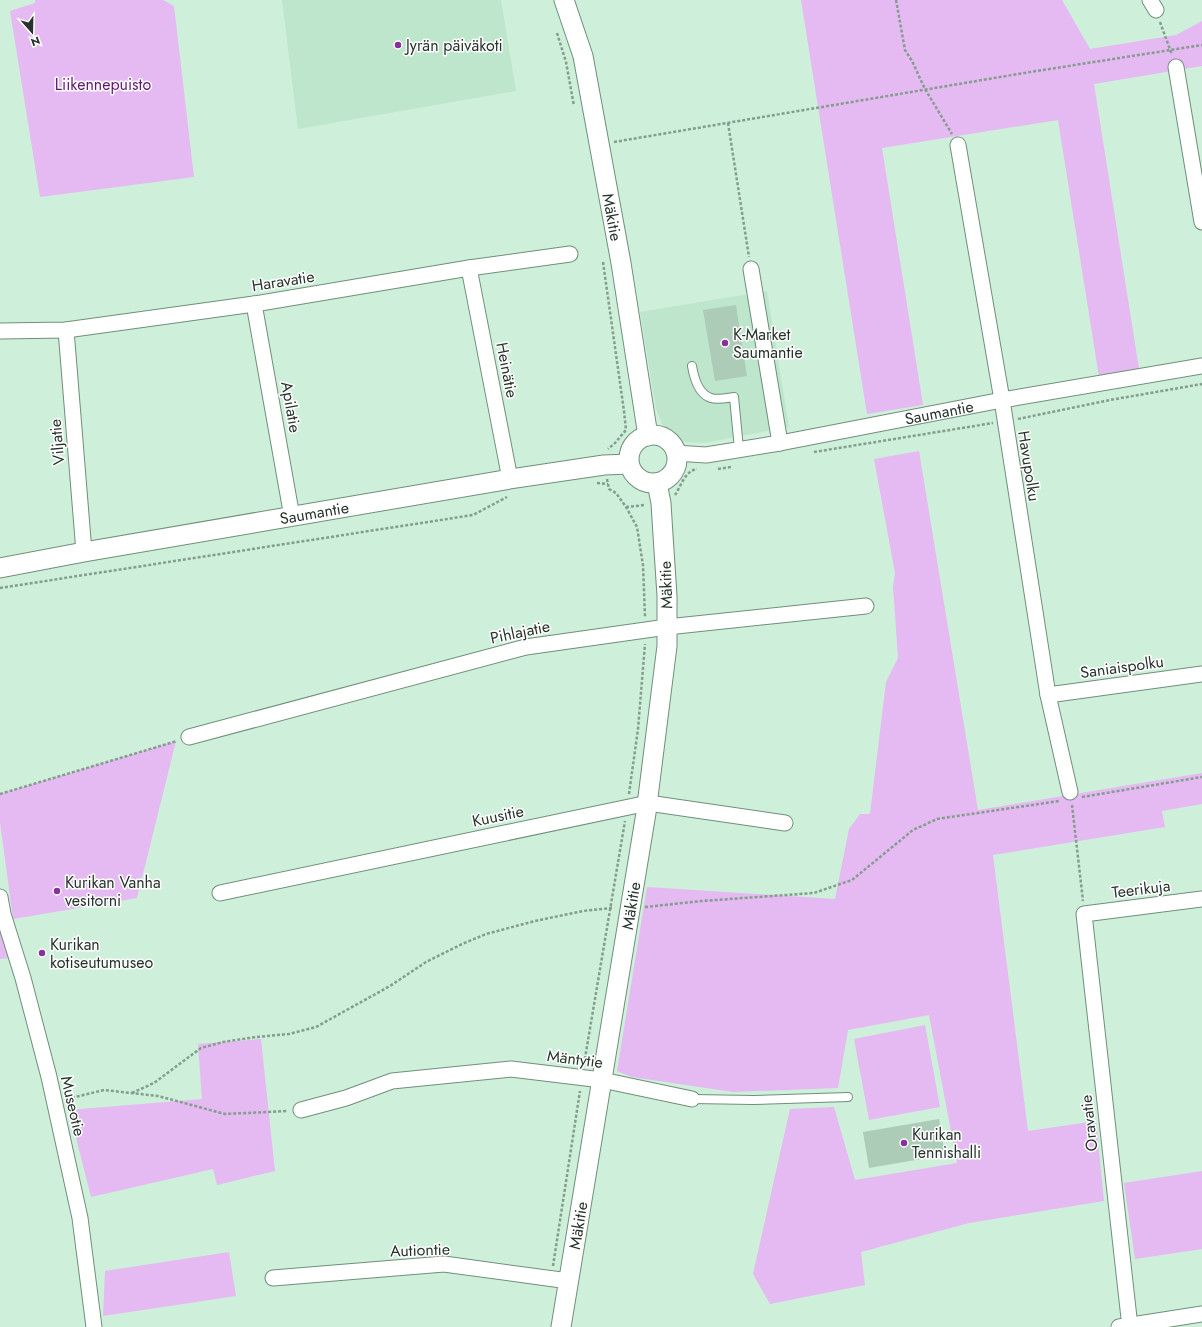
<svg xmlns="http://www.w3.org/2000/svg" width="1202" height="1327" viewBox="0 0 1202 1327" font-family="Jost,sans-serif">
<rect width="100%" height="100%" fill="#ceefda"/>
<!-- built -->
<path fill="#bee6cc" d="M282,0h219l15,91 -218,38z
M767,291l22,136 -85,16 -19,-1 -12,-7 -11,-11 -6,-15 -16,-97z"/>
<!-- green -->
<path fill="#e5b9f2" d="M35,0h128l11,6 20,171 -154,20 -30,-186 25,-8z
M801,0h261l28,49 86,-14 26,-14v45l-108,18 45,285 -40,8 -41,-257 -176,28 41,257 -56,9z
M919,451l59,359 224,-37v31l-40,7 3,16 -172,28 35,276 68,-10 8,80 -135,22 -108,29 4,33 -95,19 -17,-30 37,-165 44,-2 21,73 102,-17 -28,-148 -81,15 -10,58 -105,4 -101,-15 -15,-6 30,-184 188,12 14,-70 11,-15h10l16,-132 12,-24 -5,-71 2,-14 -21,-114z
M176,741l-39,157 -124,21 -13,-97v-28z
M0,931l8,27 -8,1z
M925,1025l15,82 -71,13 -15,-81z
M261,1039l14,132 -58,14 -4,-16 -122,28 -22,-87 133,-11 -4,-55z
M1202,1171v78l-67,10 -11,-76z
M229,1252l7,44 -133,20 2,-45z"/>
<!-- building -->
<path fill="#acccb7" d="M736,305l11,71 -32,5 -12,-71z
M939,1119l6,36 -76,13 -6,-36z"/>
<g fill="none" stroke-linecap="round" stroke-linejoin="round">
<!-- service casing -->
<g stroke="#708f7b" stroke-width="10">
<path id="service" d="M692,366c2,12 6,28 19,32 6,2 16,0 23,-1l5,52
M692,1099l61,1 95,-3"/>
</g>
<!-- minor casing -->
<g stroke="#708f7b" stroke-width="17">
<g id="minor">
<path d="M1150,0l6,10"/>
<path d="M1176,67l26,155"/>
<path d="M958,145l44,255 46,295 22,97"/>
<path d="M469,268l41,211"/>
<path d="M751,269l29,174"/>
<path d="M254,304l38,213"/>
<path d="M66,330l18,222"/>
<path d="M0,331l66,-1 188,-26 215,-36 101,-14"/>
<path id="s1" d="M675,453l31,2 74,-12 222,-43 200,-34"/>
<path d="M1048,695l154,-21"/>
<path d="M189,737l337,-90 141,-20 199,-21"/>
<path d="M220,893l428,-90 137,20"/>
<path d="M0,897l3,17 20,64 26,99 31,141 14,109"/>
<path d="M301,1110l45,-12 46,-17 119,-12 91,11 90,19"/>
<path d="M273,1278l171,-14 125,17"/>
<path d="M1119,1327l83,-13"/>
<path d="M1130,1327l-46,-413 118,-15"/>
</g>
</g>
<!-- tertiary casing -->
<g stroke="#708f7b" stroke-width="21">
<g id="tertiary">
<path id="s2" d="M564,0l19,56 38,207 27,173"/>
<circle cx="653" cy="459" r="24"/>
<path id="s3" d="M0,568l84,-16 426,-73 94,-14 25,-1"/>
<path id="s4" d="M561,1327l85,-514 21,-167v-50l-4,-61 -2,-32 -4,-20"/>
</g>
</g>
<!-- path -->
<path stroke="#849d8d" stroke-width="2.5" stroke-dasharray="3 2" stroke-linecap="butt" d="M896,0l9,50 7,11 13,28 27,45
M1160,22l12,33
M557,33l9,29 8,44
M728,123l21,134
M614,142l410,-69 178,-28
M603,262l21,149 2,19 -11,13 -7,6
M1018,419l92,-19 92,-16
M814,452l179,-29
M718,469l13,-2
M607,479l2,10 7,4 10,14 11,20 6,38 2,52
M597,483l11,1
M675,495c6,-9 10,-24 22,-26
M626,507l19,-2
M0,588l473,-73 34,-18
M0,794l177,-53
M629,794l9,-65 7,-85
M1082,797l120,-20
M1072,805l11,96
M645,907l57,-6 112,-8 38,-13 61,-50 24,-11 122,-18
M584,1064l41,-243
M132,1093l22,-10 47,-35 22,-6 33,-5 33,-3 27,-7 74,-41 36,-24 36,-18 24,-10 49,-13 48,-10 29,-3
M67,1099l37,-9 54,6 67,18 63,-3
M553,1266l27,-175"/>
<!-- service -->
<use href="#service" stroke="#fff" stroke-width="8"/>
<!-- minor -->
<use href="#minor" stroke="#fff" stroke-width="15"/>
<!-- tertiary -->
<use href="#tertiary" stroke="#fff" stroke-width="19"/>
</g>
<!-- markers -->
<g fill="#87319e" stroke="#fff" stroke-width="1.5">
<circle cx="398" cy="45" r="4"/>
<circle cx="725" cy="343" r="4"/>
<circle cx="57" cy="891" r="4"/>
<circle cx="42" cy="953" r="4"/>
<circle cx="904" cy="1143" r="4"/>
</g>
<g text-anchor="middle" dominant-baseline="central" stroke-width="3" stroke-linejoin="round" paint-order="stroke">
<!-- poi labels -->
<g font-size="16" fill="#26332b" stroke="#fff" text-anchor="start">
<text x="406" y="45">Jyrän päiväkoti</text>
<text x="733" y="334">K-Market<tspan x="733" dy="18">Saumantie</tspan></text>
<text x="65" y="882">Kurikan Vanha<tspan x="65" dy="18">vesitorni</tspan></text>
<text x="50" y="944">Kurikan<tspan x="50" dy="18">kotiseutumuseo</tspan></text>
<text x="912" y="1134">Kurikan<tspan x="912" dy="18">Tennishalli</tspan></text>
</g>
<!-- park labels -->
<g font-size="16" fill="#5f1871" stroke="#fff">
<text x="103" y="84">Liikennepuisto</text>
</g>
<!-- street labels -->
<g font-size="16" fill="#26332b" stroke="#fff">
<text stroke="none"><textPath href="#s2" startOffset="223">Mäkitie</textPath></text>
<text transform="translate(283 281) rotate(-9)">Haravatie</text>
<text transform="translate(507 370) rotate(79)">Heinätie</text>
<text transform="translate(291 407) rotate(80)">Apilatie</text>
<text stroke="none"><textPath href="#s1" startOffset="268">Saumantie</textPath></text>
<text transform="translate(57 442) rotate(-95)">Viljatie</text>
<text transform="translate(1029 466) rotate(81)">Havupolku</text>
<text stroke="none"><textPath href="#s3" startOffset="319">Saumantie</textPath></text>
<text transform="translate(666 585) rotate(-92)">Mäkitie</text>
<text transform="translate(520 632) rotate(-12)">Pihlajatie</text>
<text transform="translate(1122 667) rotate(-8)">Saniaispolku</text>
<text transform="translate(498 816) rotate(-12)">Kuusitie</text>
<text transform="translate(1141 889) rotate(-7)">Teerikuja</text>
<text stroke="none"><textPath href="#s4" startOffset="427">Mäkitie</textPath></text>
<text transform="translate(575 1059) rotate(7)">Mäntytie</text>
<text transform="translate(73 1106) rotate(77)">Museotie</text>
<text transform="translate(1089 1123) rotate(-96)">Oravatie</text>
<text stroke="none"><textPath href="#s4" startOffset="103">Mäkitie</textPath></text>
<text transform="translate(420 1250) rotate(-2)">Autiontie</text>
</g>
</g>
<!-- north arrow -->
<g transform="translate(32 32) rotate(160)" stroke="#ffffff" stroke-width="3" paint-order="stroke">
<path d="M0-3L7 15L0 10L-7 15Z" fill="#26332b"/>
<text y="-6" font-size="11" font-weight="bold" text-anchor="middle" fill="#26332b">N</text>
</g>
</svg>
